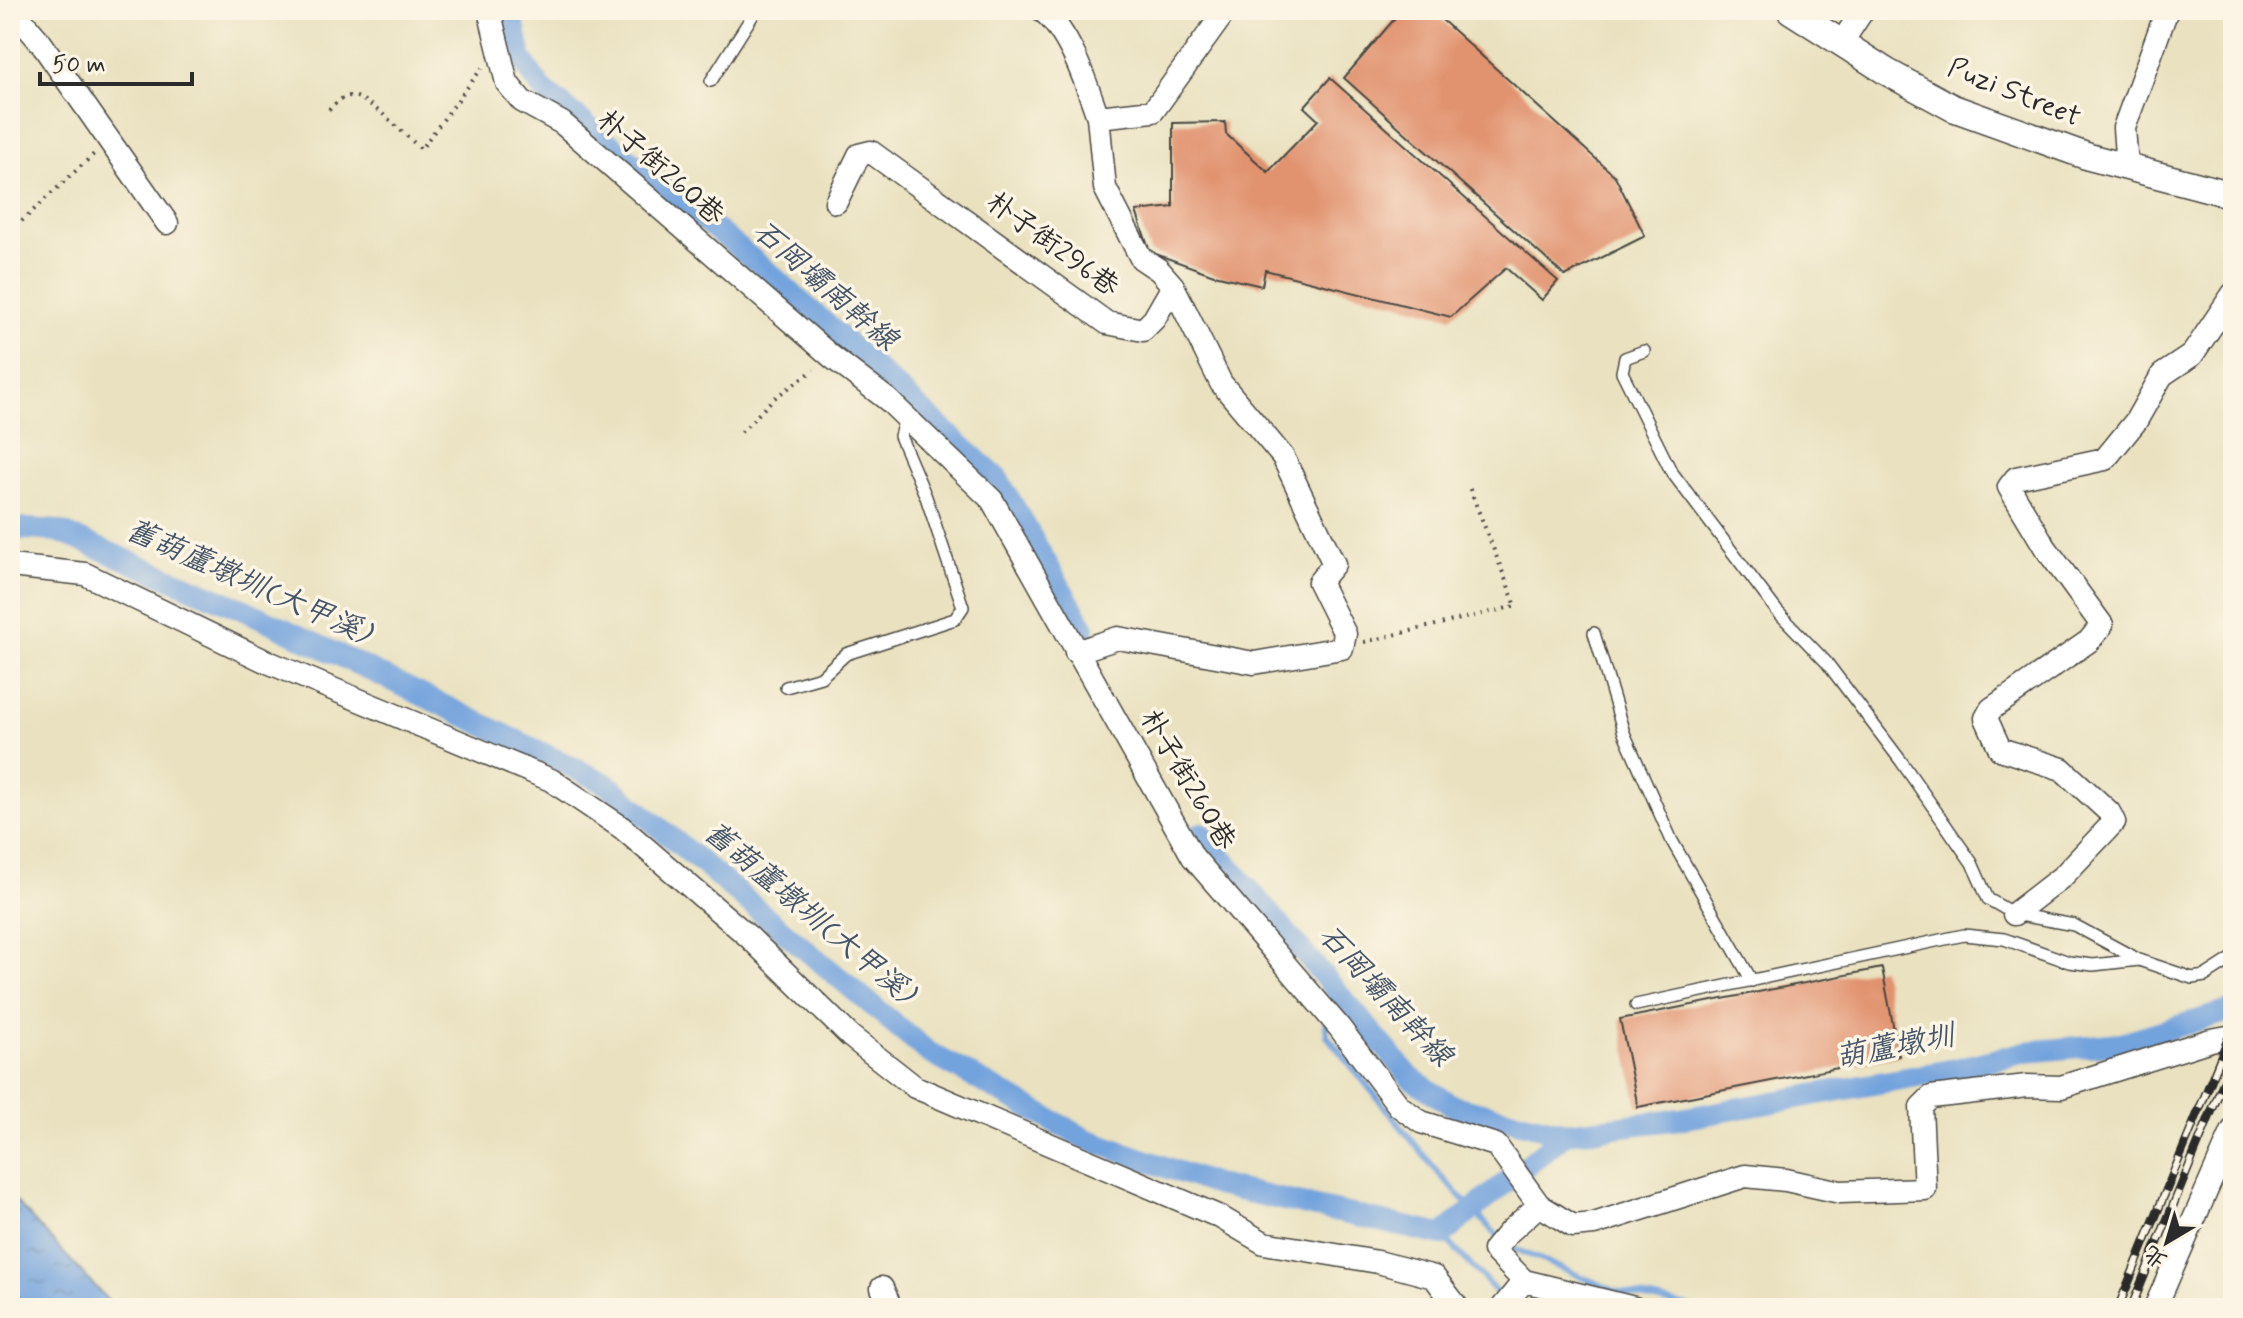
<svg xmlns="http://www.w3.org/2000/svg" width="2243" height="1318" viewBox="0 0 2243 1318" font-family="Mynerve,'LXGW WenKai TC',sans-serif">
<defs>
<pattern id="water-ripples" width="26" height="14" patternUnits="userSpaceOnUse" patternTransform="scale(2)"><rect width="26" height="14" fill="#73a3dd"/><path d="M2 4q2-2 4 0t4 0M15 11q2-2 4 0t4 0" fill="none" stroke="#5f85b3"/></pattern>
</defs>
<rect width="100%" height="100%" fill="#fcf5e5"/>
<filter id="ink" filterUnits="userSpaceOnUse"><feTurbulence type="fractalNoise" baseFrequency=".0125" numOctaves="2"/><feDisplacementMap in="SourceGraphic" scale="16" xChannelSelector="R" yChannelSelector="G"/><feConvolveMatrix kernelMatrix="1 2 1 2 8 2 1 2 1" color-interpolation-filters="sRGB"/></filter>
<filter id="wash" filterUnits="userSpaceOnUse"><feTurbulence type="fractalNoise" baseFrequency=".006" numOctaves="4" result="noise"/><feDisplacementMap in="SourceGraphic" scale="32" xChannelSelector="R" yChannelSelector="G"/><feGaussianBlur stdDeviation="1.8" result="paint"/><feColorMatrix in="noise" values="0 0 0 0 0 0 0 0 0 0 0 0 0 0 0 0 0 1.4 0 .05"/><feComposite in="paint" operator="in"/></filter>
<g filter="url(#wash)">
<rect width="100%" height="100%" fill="#e9e1bf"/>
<!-- water -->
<path fill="url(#water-ripples)" stroke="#4f6784" stroke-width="2" d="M10,1195l105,113h-105z"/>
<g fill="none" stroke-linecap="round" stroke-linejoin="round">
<!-- stream -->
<path stroke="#73a3dd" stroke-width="6" d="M1326,1024l1,12 113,139 66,70 109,46 78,17
M1442,1235l61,64"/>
<!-- canal -->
<path stroke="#73a3dd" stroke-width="22" d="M511,10l10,48 20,30 226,183 231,208 86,149
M10,528l48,3 191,81 358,172 321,268 158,87 130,46 226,50 124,-102
M1201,833l210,245 42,28 113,27 114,-14 276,-50 70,-17 95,-9 112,-33"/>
</g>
<g id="blocks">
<!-- building -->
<path fill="#e1926e" d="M1402,10h29l184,166 30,60 -80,40 -221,-198z
M1330,78l228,203 -16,19 -36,-32 -55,49 -186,-47 -3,16 -48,-11 -64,-23 -14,-41 37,-4v-84l52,-1 1,12 42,38 50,-52 -14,-13z
M1882,968l17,88 -261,51 -18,-88z"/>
</g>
</g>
<g filter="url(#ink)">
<use href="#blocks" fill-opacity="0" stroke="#484641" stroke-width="2"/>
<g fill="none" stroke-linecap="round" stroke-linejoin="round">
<!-- service casing -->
<g stroke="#484641" stroke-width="14">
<path id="service" d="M711,81l45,-71
M1644,351l-19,7 -3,14 49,99 106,140 50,52 74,98 71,102 16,36 26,15 60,11 65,35 53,18 13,-2 28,-18
M1594,633l30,100 48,108 80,140
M786,687l35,-10 25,-23 109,-35 8,-12 -37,-110 -26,-61 5,-18
M1636,1005l328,-70 40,4 65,23 24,3 46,-5"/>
</g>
<!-- minor casing -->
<g stroke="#484641" stroke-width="25">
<path id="minor" d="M13,10l28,33 126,180
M489,10l18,73 15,18 40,22 270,234 56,43 104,100 201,357 146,170 60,79 22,16 75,23 43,60 34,21 21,-2 151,-48 41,4 54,12 85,-3 -4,-82 10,-10 96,-11 34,1 150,-47 22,-4
M1042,10c28,23 44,73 56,107
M1842,42l21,-32
M2127,167l-3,-39 43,-118
M836,202l23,-47 12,-3 236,171 36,7 11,-11 19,-33 -14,-16 -18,-12 -36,-70 -7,-71 55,-6 73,-101
M10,566l75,8 178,86 288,120 70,47 128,110 101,99 65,51 305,130 44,26 114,19 56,15 24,31
M1076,652l42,-14 136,25 88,-15 3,-14 -26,-52 15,-18 -51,-107 -62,-74 -48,-97
M2014,914l49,-38 51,-54 -5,-10 -47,-43 -62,-20 -14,-31 5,-9 98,-68 13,-16 -57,-78 -36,-60 7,-9 89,-19 31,-38 26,-46 30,-20 41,-61
M1539,1205l-30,27 -15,18 30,31 110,27
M882,1288l9,20
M1502,1308l22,-27
M2155,1308l78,-178"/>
</g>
<!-- tertiary casing -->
<g stroke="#484641" stroke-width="29">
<path id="tertiary" d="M1790,10l97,62 66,36 136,49 144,38"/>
</g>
<!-- path -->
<path stroke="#484641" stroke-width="4" stroke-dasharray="2 6" stroke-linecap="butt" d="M329,110c6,-6 11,-13 21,-14 16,-2 57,41 71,53l61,-81
M10,232l85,-79
M741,432l32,-33 41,-29
M1364,642l152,-36 -47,-119"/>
<!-- service -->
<use href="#service" stroke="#fff" stroke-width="11"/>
<!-- minor -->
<use href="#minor" stroke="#fff" stroke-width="22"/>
<!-- tertiary -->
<use href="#tertiary" stroke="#fff" stroke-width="26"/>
<!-- rail casing -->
<g stroke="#2b2b2b" stroke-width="9">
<path id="rail" d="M2118,1308l115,-281
M2131,1308l102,-249"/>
</g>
<!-- rail -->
<use href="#rail" stroke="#fcf5e5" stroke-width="6" stroke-dasharray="18" stroke-linecap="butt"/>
</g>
</g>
<g text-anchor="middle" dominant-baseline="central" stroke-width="7" stroke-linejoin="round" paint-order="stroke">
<!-- street labels -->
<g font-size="28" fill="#2b2b2b" stroke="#fcf5e5">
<text transform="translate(2014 93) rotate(22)">Puzi Street</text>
<text transform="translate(660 168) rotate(41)">朴子街260巷</text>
<text transform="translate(1052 245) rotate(36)">朴子街296巷</text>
<text transform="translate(1187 780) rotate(59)">朴子街260巷</text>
</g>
<!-- water labels -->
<g font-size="30" font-style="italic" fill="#445569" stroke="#fcf5e5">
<text transform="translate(825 286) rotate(41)">石岡壩南幹線</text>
<text transform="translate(248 582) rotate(24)">舊葫蘆墩圳(大甲溪)</text>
<text transform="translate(809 913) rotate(40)">舊葫蘆墩圳(大甲溪)</text>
<text transform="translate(1385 996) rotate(47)">石岡壩南幹線</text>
<text transform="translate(1895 1047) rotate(-11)">葫蘆墩圳</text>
</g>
</g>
<!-- margin -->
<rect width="2243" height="1318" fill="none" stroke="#fcf5e5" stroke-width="40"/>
<!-- north arrow -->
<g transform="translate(2167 1242) rotate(218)" stroke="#fcf5e5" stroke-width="6" paint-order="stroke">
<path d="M0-6L14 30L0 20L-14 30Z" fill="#2b2b2b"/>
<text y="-12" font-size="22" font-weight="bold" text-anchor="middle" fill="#2b2b2b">北</text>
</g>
<!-- scale -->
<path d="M40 72v12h152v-12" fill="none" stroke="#2b2b2b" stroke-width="4"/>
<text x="52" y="72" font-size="24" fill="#2b2b2b" stroke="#fcf5e5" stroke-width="6" paint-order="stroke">50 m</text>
</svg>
